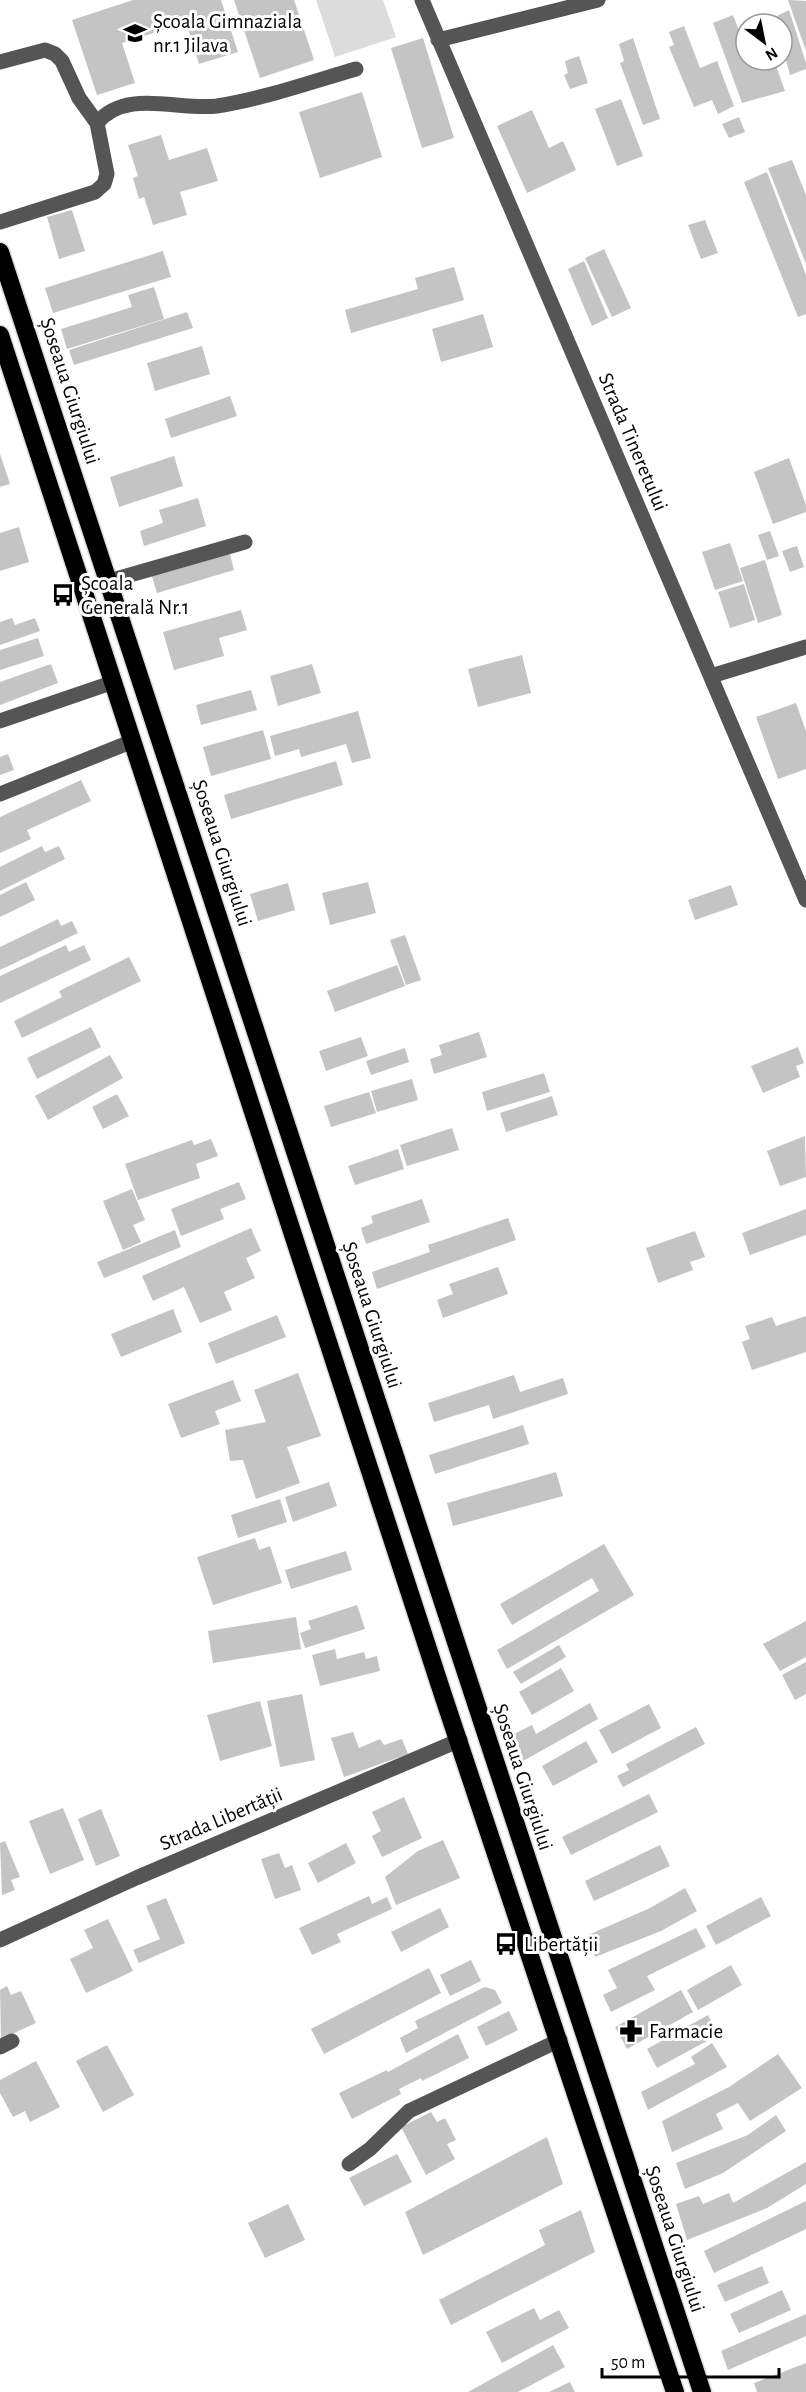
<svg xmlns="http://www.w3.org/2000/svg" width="806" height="2392" viewBox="0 0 806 2392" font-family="'Alegreya Sans',sans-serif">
<rect width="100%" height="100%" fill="#fff"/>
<!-- green -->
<path fill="#dcdcdc" d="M316,0h67l13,37 -61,20z"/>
<!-- building -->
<path fill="#c4c4c4" d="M133,0h88l17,52 -39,12 -13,-41 -64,20 13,40 -38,12 -25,-75z
M234,0h60l20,60 -54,18z
M788,0l18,1v50z
M789,10l17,53v6l-16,6 -5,-19 -3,1v-33h-5l-2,-7z
M733,15l9,23 4,-2v24h28l11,31 -43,12 -29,-80z
M684,26l16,42 17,-7 17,45 -16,8 -6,-14 -18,7 -25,-60 5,-2 -5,-13z
M423,38l31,100 -32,10 -31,-100z
M633,38l27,81 -17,6 -23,-62 4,-2 -5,-17z
M579,56l9,27 -18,6 -6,-14 4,-2 -3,-12z
M362,92l20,65 -62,21 -21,-66z
M621,99l22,57 -26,10 -22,-57z
M532,110l17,38 14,-7 13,29 -49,23 -30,-67z
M739,117l6,15 -16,6 -7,-14z
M161,135l8,25 38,-12 11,33 -38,11 7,23 -34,10 -9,-28 -5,2 -6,-21 5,-2 -10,-31z
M792,160l14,35v69l-38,-96z
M767,172l39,103v39l-8,3 -54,-135z
M72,210l13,41 -26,8 -12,-42z
M705,220l13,33 -17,6 -13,-34z
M604,249l27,59 -19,9 -27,-59z
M163,251l8,26 -118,36 -8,-25z
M584,261l24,57 -16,8 -24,-57z
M454,267l10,33 -113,33 -6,-23 73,-21 -3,-11z
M154,287l10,32 -97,30 -6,-20 71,-22 -4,-12z
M187,312l6,16 -119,37 -5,-15z
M483,314l10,33 -52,15 -9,-33z
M202,346l8,28 -55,17 -8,-28z
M230,396l7,20 -66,22 -6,-19z
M0,454l10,30 -10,3z
M174,456l9,30 -64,21 -9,-30z
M789,458l17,47v7l-33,12 -19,-52z
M198,498l8,28 -62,20 -4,-15 23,-8 -4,-13z
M19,527l10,35 -29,9v-38z
M770,531l9,25 -12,4 -9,-25z
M730,543l13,38 -28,9 -13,-38z
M797,546l7,21 -14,5 -8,-21z
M229,550l5,20 -77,23 -6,-20z
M765,560l17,55 -24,8 -18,-55z
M744,584l11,36 -25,8 -12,-36z
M241,610l6,20 -28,8 5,18 -50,14 -11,-38z
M12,618l3,7 20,-7 5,13 -40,14v-23z
M38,638l6,18 -44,14v-20z
M522,655l9,38 -53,14 -10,-38z
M51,664l7,19 -58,22v-23z
M312,664l9,29 -43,13 -8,-30z
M251,690l6,20 -56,15 -5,-20z
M796,703l10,28v38l-28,10 -22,-62z
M358,711l13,47 -19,5 -6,-19 -45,13 -2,-8 -24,7 -5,-20z
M263,730l8,29 -60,17 -8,-29z
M8,754l6,16 -14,5v-18z
M336,761l7,24 -112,34 -7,-24z
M81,780l10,21 -64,29 4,9 -31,14v-36z
M42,846l3,6 14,-6 6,13 -65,32v-24z
M26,882l9,18 -35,17v-22z
M368,882l8,31 -46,12 -8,-32z
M288,883l7,27 -37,11 -8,-27z
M731,885l7,20 -43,15 -7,-20z
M58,919l3,7 11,-5 6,12 -78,37v-23z
M405,935l16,45 -15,5 -16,-45z
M66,945l3,7 15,-7 7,15 -91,43v-27z
M129,957l12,24 -119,57 -8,-17 48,-24 -3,-6z
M397,965l8,21 -70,26 -8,-21z
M91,1027l10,20 -64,32 -10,-21z
M479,1032l8,25 -53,17 -4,-15 12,-4 -3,-10z
M361,1037l7,19 -42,15 -7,-20z
M798,1047l6,16 -8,3 4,11 -37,16 -12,-27z
M405,1048l4,14 -38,13 -5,-14z
M110,1055l13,23 -75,42 -13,-24z
M544,1073l6,19 -63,19 -5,-19z
M412,1079l6,21 -41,12 -6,-21z
M369,1092l7,21 -45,14 -7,-21z
M117,1094l12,22 -26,13 -11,-22z
M552,1096l6,19 -52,17 -6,-19z
M452,1128l7,22 -52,16 -7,-21z
M805,1136l1,41 -26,9 -13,-35z
M211,1139l7,17 -22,8 4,14 -62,22 -13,-36 67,-24 2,5z
M398,1149l6,20 -49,16 -7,-19z
M239,1182l7,17 -26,10 4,10 -43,17 -10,-27z
M132,1189l13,31 -12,5 8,17 -18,8 -20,-49z
M422,1199l8,23 -64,22 -5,-16 12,-5 -2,-7z
M806,1209v26l-56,20 -8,-22z
M508,1218l8,22 -139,49 -5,-17 58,-20 -2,-7z
M251,1228l10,23 -15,7 9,20 -31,14 8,18 -32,13 -16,-36 -31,14 -11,-25z
M175,1230l6,17 -77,31 -7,-16z
M695,1231l10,26 -15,5 3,8 -35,13 -12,-35z
M498,1267l10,27 -65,24 -6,-18 16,-6 -4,-10z
M173,1309l9,23 -61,25 -10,-23z
M277,1315l9,22 -70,27 -8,-21z
M806,1316v36l-54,18 -10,-28 8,-3 -5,-13 27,-9 4,9z
M298,1373l23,63 -34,11 13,36 -44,16 -13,-39 -13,1 -5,-31 41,-8 -12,-32z
M514,1375l6,17 43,-14 5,16 -75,25 -4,-14 -55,17 -6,-19z
M233,1380l8,21 -26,10 5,13 -39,14 -13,-34z
M523,1425l6,19 -94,30 -6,-19z
M556,1472l7,24 -110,30 -6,-23z
M329,1482l8,24 -44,16 -8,-25z
M280,1499l7,23 -49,16 -7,-23z
M255,1538l4,12 11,-4 12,37 -69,22 -16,-48z
M604,1544l30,51 -127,74 -10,-19 102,-59 -7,-13 -80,47 -12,-21z
M346,1551l6,19 -61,19 -6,-19z
M357,1605l8,24 -60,19 -5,-15 11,-4 -3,-8z
M296,1617l5,32 -88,14 -5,-32z
M806,1621v36l-26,14 -17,-27z
M559,1645l7,12 -45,27 -8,-12z
M335,1649l2,10 27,-7 2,7 11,-3 3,15 -60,15 -8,-31z
M806,1662v32l-11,6 -13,-25z
M561,1668l13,23 -42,24 -13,-23z
M302,1694l13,66 -35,7 -13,-66z
M260,1701l12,45 -52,15 -13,-46z
M590,1703l8,16 -75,42 -9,-27 18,-9 4,9z
M649,1704l12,24 -49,26 -13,-24z
M696,1727l9,17 -82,43 -6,-11 12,-6 -3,-6z
M353,1732l6,16 21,-9 4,6 18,-6 6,15 -64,23 -13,-39z
M586,1741l12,21 -45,24 -11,-20z
M649,1794l9,18 -87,43 -9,-18z
M404,1797l18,41 -40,19 -10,-21 9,-5 -9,-19z
M63,1808l21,52 -34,14 -21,-53z
M101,1809l19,47 -24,10 -18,-47z
M443,1840l17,38 -64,27 -11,-28 33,-26z
M5,1841l15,36 -9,3 4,10 -13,5 -2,-52z
M346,1843l10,20 -38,20 -10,-20z
M660,1845l10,21 -76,35 -9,-20z
M279,1853l6,15 7,-3 9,25 -26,9 -14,-40z
M685,1888l12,23 -36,20 -66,26 -7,-22 62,-27z
M369,1896l3,8 15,-7 5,12 -55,25 4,8 -29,13 -13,-27z
M761,1897l10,19 -55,29 -10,-19z
M166,1898l19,45 -46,20 -6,-13 27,-11 -14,-33z
M440,1908l9,19 -48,25 -10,-20z
M108,1919l25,52 -47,22 -16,-34 23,-11 -9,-18z
M696,1928l10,19 -59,29 8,14 -44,22 -8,-17 14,-7 -9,-18z
M471,1960l10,21 -31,15 -10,-21z
M731,1965l11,20 -44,25 -11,-20z
M429,1968l12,25 -117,61 -13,-25z
M7,1986l4,9 10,-4 15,32 -35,16 -1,-49z
M485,1987l10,3 7,13 -96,50 -6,-15 18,-10 -3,-7z
M681,1990l12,22 -66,37 -12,-22z
M509,2011l9,19 -32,16 -9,-19z
M708,2015l10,20 -61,33 -10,-19z
M458,2034l11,24 -47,23 -1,-3 -22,11 2,5 -49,25 -13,-26 48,-23 1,2z
M712,2043l15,24 -79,43 -7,-18 54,-28 -4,-7z
M107,2045l27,50 -31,17 -27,-51z
M778,2054l24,34 -52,33 -12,-18 -22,11 7,15 -51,23 -10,-31 67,-34z
M36,2061l24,46 -30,15 -5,-11 -12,6 -13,-24v-13z
M431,2112l6,10 8,-4 11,22 -9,4 8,15 -29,16 -25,-48z
M776,2115l10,16 -63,42 -38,16 -9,-26 72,-28z
M547,2137l16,47 -140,71 -18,-43z
M397,2154l15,28 -48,24 -15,-28z
M806,2162v22l-39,24 -80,32 -11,-36 23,-8 4,8 26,-11 4,10z
M806,2201v28l-92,44 -10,-22z
M288,2204l17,36 -40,18 -17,-35z
M581,2210l14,42 -144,73 -12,-25 106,-55 -6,-15z
M762,2266l7,17 -44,19 -8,-17z
M782,2290l9,20 -52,23 -9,-19z
M534,2308l6,12 19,-10 10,18 -67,35 -16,-31z
M806,2314v22l-78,34 -7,-19z
M553,2345l12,22 -47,25h-50z
M806,2363v29h-49l-3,-9z
M570,2382l5,10h-26z"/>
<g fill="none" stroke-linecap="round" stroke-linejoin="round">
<!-- highway casing -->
<g stroke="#dbdbdb" stroke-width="21">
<path id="highway" d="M0,252l702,2140
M0,335l443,1360 232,697"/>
</g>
<!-- minor -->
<path stroke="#555" stroke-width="15" d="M422,0l384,900
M438,40l160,-40
M0,62l45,-12 10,4 7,7 17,37 18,25 10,51 -3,10 -9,8 -95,30
M97,123c29,-35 81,-12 120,-17 46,-7 94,-24 139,-37
M109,581l136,-39
M711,676l95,-29
M0,721l114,-39
M0,794l133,-53
M0,1940l136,-62 324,-138
M0,2047l12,-6
M349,2164l21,-15 39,-38 151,-71"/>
<!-- highway -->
<use href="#highway" stroke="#000" stroke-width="18"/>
</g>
<!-- icons -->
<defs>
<g id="school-bare" transform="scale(1.8)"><path d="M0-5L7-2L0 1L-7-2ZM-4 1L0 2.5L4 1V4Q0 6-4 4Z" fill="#000" stroke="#fff" stroke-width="2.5" paint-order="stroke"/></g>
<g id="bus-bare" transform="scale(1.8)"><path d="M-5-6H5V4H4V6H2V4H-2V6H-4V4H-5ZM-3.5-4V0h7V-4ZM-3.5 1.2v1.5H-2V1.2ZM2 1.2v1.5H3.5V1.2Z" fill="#000" stroke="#fff" stroke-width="2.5" paint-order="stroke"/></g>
<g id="pharmacy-bare" transform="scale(1.8)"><path d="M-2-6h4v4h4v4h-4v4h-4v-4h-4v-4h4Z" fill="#000" stroke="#fff" stroke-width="2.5" paint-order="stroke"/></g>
</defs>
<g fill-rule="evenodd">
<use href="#school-bare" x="135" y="33"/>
<use href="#bus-bare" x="63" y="595"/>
<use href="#bus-bare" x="506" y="1944"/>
<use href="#pharmacy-bare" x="631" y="2031"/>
</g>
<g text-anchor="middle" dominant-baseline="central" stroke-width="6" stroke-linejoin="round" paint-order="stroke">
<!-- poi labels -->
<g font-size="21" fill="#000" stroke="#fff" text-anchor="start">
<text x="153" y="21">Școala Gimnaziala<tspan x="153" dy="24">nr.1 Jilava</tspan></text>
<text x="81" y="583">Școala<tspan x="81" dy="24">Generală Nr.1</tspan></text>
<text x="524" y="1944">Libertății</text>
<text x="649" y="2031">Farmacie</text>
</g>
<!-- street labels -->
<g font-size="21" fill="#000" stroke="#fff">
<text transform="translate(70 391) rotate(72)">Șoseaua Giurgiului</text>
<text transform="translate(633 442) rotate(67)">Strada Tineretului</text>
<text transform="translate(222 853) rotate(72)">Șoseaua Giurgiului</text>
<text transform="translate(372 1315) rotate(72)">Șoseaua Giurgiului</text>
<text transform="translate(523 1777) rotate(72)">Șoseaua Giurgiului</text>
<text transform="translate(221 1819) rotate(-23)">Strada Libertății</text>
<text transform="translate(675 2239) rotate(72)">Șoseaua Giurgiului</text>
</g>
</g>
<!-- north arrow -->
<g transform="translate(764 42) rotate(148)"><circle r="28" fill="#ffffff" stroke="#999999" stroke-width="1.5"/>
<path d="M0-4.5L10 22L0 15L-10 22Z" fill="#000000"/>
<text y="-9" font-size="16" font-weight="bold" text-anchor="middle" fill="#000000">N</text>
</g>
<!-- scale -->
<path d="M602 2368v9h177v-9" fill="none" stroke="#000000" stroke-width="3"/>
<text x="611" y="2368" font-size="18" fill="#000000" stroke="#ffffff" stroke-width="4.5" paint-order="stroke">50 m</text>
</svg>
